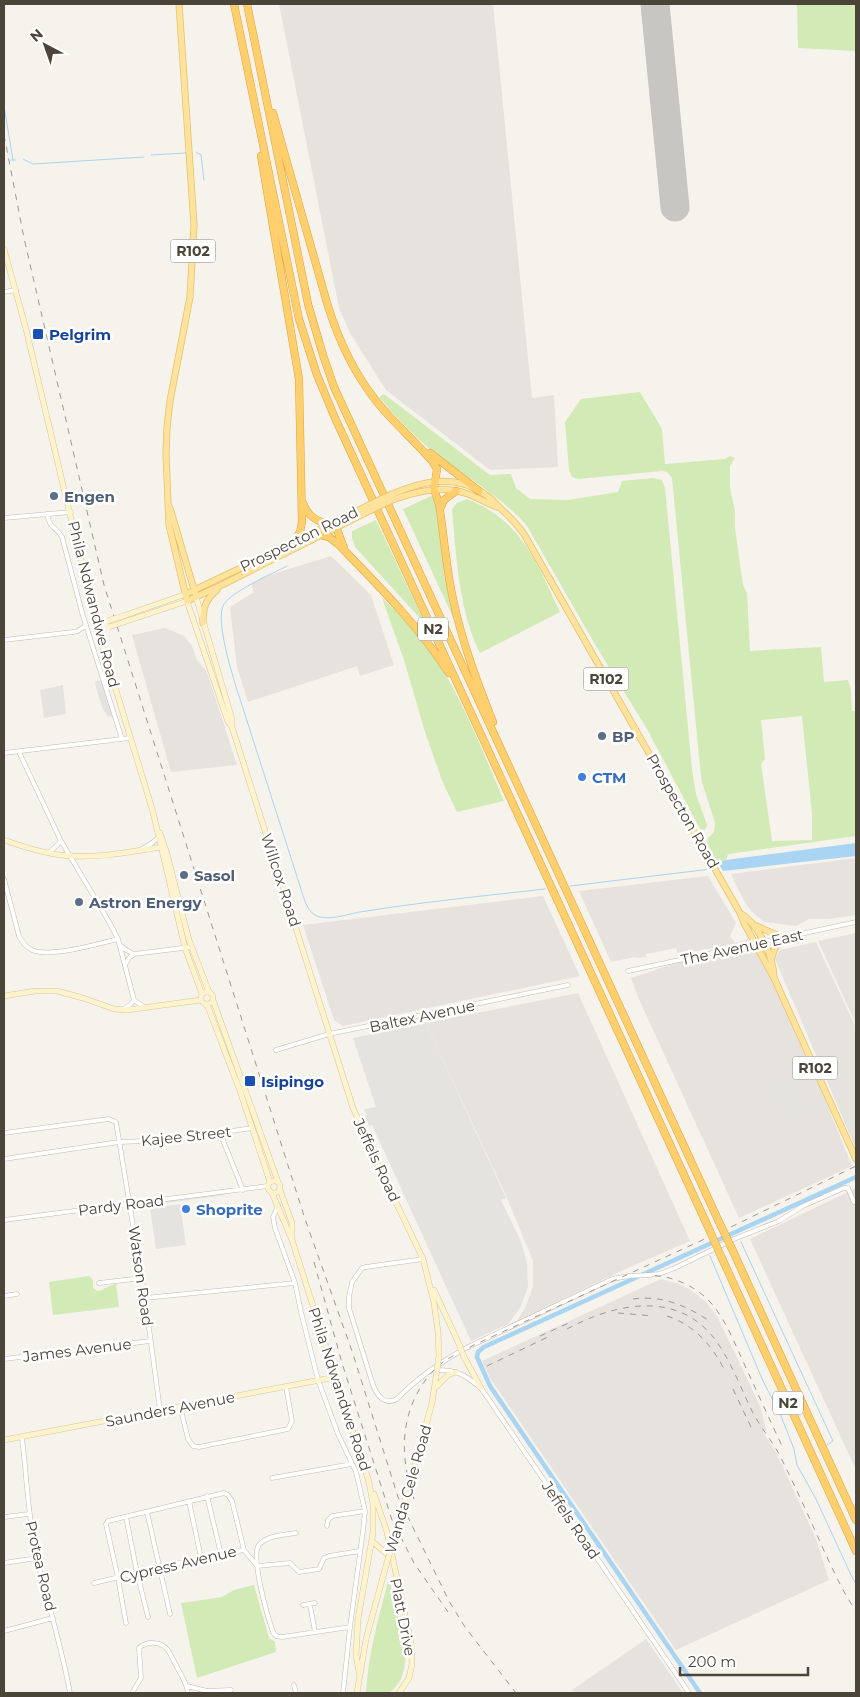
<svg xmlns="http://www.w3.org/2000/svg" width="860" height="1697" viewBox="0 0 860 1697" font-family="Montserrat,sans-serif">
<rect width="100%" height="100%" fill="#f6f3ec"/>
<!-- industrial -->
<path fill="#e6e2dd" d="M279,4h214l39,394 22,-3 4,72 -68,3 -104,-80 -36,-57 -11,-25z
M331,556l40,39 23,70 -34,11 -3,-10 -109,36 -11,-35 -7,-60 24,-15 -3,-8 12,-7z
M165,628l19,8 8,10 5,14 10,12 30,93 -66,7 -39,-137z
M856,858v57l-27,4h-20l-13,7 -32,-4 -13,-11 -8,-12 -12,-25z
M708,876l28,47 -6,13 5,7 24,-7 93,230 -113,52 -101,-221 -7,-19 100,-33 -53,9 -2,-6 -30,6v3l-10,1 -1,-1 -24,5 -32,-71z
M543,896l37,80 -237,50 -9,-6 -31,-95z
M856,933v91l-38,-83z
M816,942l40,86v121l-81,-190 5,-9z
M578,993l112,248 -69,30 -104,50 9,-15 7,-20v-25l-26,-63 -81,-175z
M856,1188v282l-106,-231z
M661,1279l18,5 13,7 14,11 12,16 42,88 6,24 -3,2 13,20 40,87 13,41 -153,70 -186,-272 -8,-17z
M646,1639l37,54h-108l-3,-3z"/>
<!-- green -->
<path fill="#d2eab5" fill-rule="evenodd" d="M797,4h59v47l-58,-3z
M640,392l22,37 3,35 60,-5 5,-3 5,2 -5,8v22l5,23v17l8,57 4,8 3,58 71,-4 3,35 24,-2 3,10 1,21h4v125l-128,18 -2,6 -8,3 -11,-19 1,-6 6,-6 1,-9 -13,-41 -2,-15 -28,-289 -5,-6 -5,-1 -84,8 -6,-2 -3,-7 -4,-48 16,-23zM802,716l10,98v26l-40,1 -11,-77 4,-5 -4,-39z
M384,394l106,81 21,-1 5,14 14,11 37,1 51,-8 4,-11 31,-3 9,2 3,8 27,281 4,25 11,31 -2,5h-4l-2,-3 -52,-98 -51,-83 -69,-120c-22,-27 -63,-50 -91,-72 -21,-17 -39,-36 -57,-57z
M431,496l7,7c0,44 10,83 20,125l-55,-119z
M467,499c55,21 70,65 93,113l-80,41c-21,-42 -24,-98 -28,-144l5,-6z
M376,520l50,105 -71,-78 -3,-9v-7z
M382,598c7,7 16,14 23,21 47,50 72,120 99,182l-47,11 -14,-29 -18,-51 -21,-72z
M89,1276l4,4v8l4,3c8,-1 11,-6 19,-7l3,23 -66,8 -4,-33z
M388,1582h2c7,31 31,89 -1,111h-23c2,-38 12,-74 22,-111z
M254,1585l15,53 6,4 1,10 -79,26 -16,-75 41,-6 12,-7z"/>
<!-- parking -->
<path fill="#e5e3e0" d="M105,680l11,38 -9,-2 -5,-9 -6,-19 -1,-7z
M63,685l3,29 -22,4 -4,-28z
M426,1023l80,175 -5,2 20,41 6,22 1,24 -7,19 -6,9 -7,9 -37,17 -99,-216 -3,1 -5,-10 3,-1 -3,-6 12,-2 -23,-69z
M793,1071l19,42 -27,13 -20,-42z
M225,1191v4l-74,10v-3z
M180,1204l6,41 -30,4 -6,-41z"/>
<!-- water -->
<path fill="#a9d4f2" d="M856,843v13l-133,15 -5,-8 8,-3z"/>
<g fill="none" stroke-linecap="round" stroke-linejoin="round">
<!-- stream -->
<path stroke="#a9d4f2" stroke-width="1" d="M4,106l9,54
M196,152l5,3 3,25
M151,155l35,-2
M23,159l10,5 111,-7
M11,160h5
M287,566c-15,8 -53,24 -63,38 -10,15 10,77 16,95l60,187c3,9 6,24 15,29 13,7 32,-1 45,-3 62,-10 123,-16 185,-23
M570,886l141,-17
M741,1242l92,199 -6,4
M710,1256l53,125 18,35 13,33 3,16 19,34 35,76 5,9"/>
<!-- canal -->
<path stroke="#a9d4f2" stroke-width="4.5" d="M700,1693l-210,-307 -13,-29 1,-5 6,-5 372,-170"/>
<!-- runway -->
<path stroke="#c8c6c3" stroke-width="29" d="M655,4l20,203"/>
<!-- street casing -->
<g stroke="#c2bbae" stroke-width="5">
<path id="street" d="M4,292l12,-2
M47,514c4,17 8,11 15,23l21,79 39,123
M4,518l67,-6
M4,640l69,-8 5,-1 8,-6
M19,752l42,89 47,79 10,19 16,61 10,7
M4,753l126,-15
M142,849l10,-6 7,-6
M49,853l12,-12
M4,879l15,57c3,6 7,11 13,14 18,8 66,-6 86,-11
M120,945l6,5 8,4 57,-7
M125,965l4,-7 5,-4
M628,971l228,-49
M122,1010l8,-5 4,-5
M276,1050l53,-16 239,-49
M4,1133l105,-14 7,3 29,176 15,112
M220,1133l23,57
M4,1159l115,-17 52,-2 81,-12
M278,1206l-5,11 2,11 20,55 6,29 17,68 20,54 18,38 9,39 -2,20 -13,96 -7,66
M4,1220l264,-34
M423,1259l-57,8 -4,1 -10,14 -3,15v11l24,77c4,10 11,21 24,14 20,-21 45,-38 71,-52l144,-68 17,-3
M649,1275l10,-1 16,-6 59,-29 45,-18 24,-15 41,-18h4l6,14 2,-1
M99,1283l43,-5
M4,1296l13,-2
M145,1298l150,-15
M4,1359l146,-18
M437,1370c21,0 28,5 44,18l208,305
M180,1406l8,33 5,7 6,1 89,-18 4,-8 -6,-34
M22,1438c5,40 6,81 15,121 11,45 25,89 33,134
M272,1478l80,-14
M207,1496l14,58
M189,1501l12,57
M147,1512l23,102
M4,1517l25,-3
M126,1517l11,56 11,44
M327,1526l1,-6 4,-4 33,-5
M296,1533c-12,2 -28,2 -37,12 -9,11 9,73 14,87l3,4 6,1 68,-10
M4,1563l33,-5
M94,1583l89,-21 61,-12 13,16 33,-3 9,9 20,-3 5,-11 5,-2 31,-5
M303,1605l12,-2
M310,1605l5,27
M126,1623l-8,-45 -12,-54 2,-3 116,-28 4,2 4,6 12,49
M4,1631l49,-13
M294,1685l2,8
M187,1686l20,5 24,-1
M132,1693l9,-15 -2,-30c8,-7 21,-7 28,1 4,5 7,13 10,18 5,9 10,17 11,26"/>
</g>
<!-- secondary casing -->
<g stroke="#d6c79b" stroke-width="6">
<path id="secondary" d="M4,249l22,80 70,295 57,188 32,136 17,46
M196,597l36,122v8l121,381 29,65 41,86 11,44 4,29 1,24
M126,615l60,-21
M127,621l60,-20 41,121 4,5
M160,833l7,21 22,86 20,52
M4,840c22,8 45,15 68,16 29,2 62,-5 90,-9
M201 998a6 6 0 1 1 12 0a6 6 0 1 1-12 0Z
M4,996l31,-5h22l26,7 31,11 13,1 74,-10
M213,1000l65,182
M205,1004l3,3 32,84 30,91
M268 1187a6 6 0 1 1 12 0a6 6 0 1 1-12 0Z
M280,1190l12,33v14
M272,1193l20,47 77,242 4,22v29l-15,86 -2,36 4,22
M434,1290l25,54
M464,1357l17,31
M436,1387l12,-12 8,-3
M4,1440l332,-63
M417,1457l15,-54 5,-33
M374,1494l13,38 24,111 1,21 -3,14 -10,15
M372,1541l19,17
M357,1693l9,-54 18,-66"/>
</g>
<!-- primary casing -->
<g stroke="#e6c16a" stroke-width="7">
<path id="primary" d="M179,4l15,221 -4,72 -20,104 -3,26 -1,27 3,71 18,76 37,-17 147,-74
M390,495c32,-14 65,-22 96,0 6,4 10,9 15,14 9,8 16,15 23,25l216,379 4,10 30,55 82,181
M392,500c26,-9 50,-15 76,-6 10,4 19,9 29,13
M170,508l25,85
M186,594l101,-48 82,-41
M203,623c0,-15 2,-23 14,-33
M740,913c18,10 34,45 34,65
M754,925l30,13 -9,10 -4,12"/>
</g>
<!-- highway casing -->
<g stroke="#e0a43c" stroke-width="8">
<path id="highway" d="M234,4l65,315 18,56 18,43 374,811
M247,4l61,300 15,51 11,32 386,837
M273,113l54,190c11,36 26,69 50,99 17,21 38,39 55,59l5,8 -3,20 5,15c5,31 7,63 14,95 9,43 24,83 40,123
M261,156l38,223 3,143 -2,10 -6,11
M430,453l49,38
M303,503c4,12 15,21 29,20l4,4 8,21
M440,509l4,-9 12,-9
M321,535l8,2 9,7c40,41 79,80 111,129
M732,1249l124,271
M720,1254l136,297"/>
</g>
<!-- street -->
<use href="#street" stroke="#fff" stroke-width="4"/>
<!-- secondary -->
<use href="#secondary" stroke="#fff3cd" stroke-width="5"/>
<!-- primary -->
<use href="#primary" stroke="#ffe39c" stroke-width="5.5"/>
<!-- highway -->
<use href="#highway" stroke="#ffcf6e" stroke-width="7"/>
<!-- rail -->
<path stroke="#9a9a9a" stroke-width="1" stroke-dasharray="6 6" stroke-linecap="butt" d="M4,135l20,103 80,347 201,634 47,132 46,146 51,104 16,26 51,66
M314,1262l28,101 50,157 22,43 34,49
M631,1276c34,-5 70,8 89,39 11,17 18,36 27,55 12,26 24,53 37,80
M633,1299c28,-4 52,6 75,21
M618,1313l36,3
M667,1316c27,9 44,28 57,53
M567,1329c50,-27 115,-40 152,16 14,21 23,46 34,68 9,17 22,31 30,49 15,30 29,62 43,93 9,19 18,39 30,56
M540,1336l31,-14
M487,1366l63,-30
M733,1389l18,38
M414,1499c-16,-45 -14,-94 21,-130 11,-11 26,-17 39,-24l259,-119 123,-60"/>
<!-- street-bridge casing -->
<g stroke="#c2bbae" stroke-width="5" stroke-linecap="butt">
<path id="street-bridge" d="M629,1276l20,-1"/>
</g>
<!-- secondary-bridge casing -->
<g stroke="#d6c79b" stroke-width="6" stroke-linecap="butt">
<path id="secondary-bridge" d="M107,621l19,-6
M109,627l18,-6
M459,1344l5,13
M437,1370l2,-14
M384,1573l33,-116"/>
</g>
<!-- primary-bridge casing -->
<g stroke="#e6c16a" stroke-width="7" stroke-linecap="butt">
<path id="primary-bridge" d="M369,505l21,-10
M371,510l21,-10"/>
</g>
<!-- highway-bridge casing -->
<g stroke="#e0a43c" stroke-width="8" stroke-linecap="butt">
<path id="highway-bridge" d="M720,1224l12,25
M709,1229l11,25"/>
</g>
<!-- street-bridge -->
<use href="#street-bridge" stroke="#fff" stroke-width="4"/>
<!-- secondary-bridge -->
<use href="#secondary-bridge" stroke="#fff3cd" stroke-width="5"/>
<!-- primary-bridge -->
<use href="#primary-bridge" stroke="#ffe39c" stroke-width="5.5"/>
<!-- highway-bridge -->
<use href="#highway-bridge" stroke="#ffcf6e" stroke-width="7"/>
</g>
<!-- markers -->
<g fill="#1a4fb4" stroke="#fff" stroke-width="2">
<rect x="32" y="328" width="12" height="12" rx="2.5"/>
<rect x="244" y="1075" width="12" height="12" rx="2.5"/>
</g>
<g fill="#5c6f8a" stroke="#fff" stroke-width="2">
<circle cx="54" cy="496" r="5"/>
<circle cx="602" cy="736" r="5"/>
<circle cx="184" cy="875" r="5"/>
<circle cx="79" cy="902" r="5"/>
</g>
<g fill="#3f7fe0" stroke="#fff" stroke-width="2">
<circle cx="582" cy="777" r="5"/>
<circle cx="186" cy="1209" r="5"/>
</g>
<g text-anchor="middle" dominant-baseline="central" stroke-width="5" stroke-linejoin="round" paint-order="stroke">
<!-- shield labels -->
<g fill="#fff" stroke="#817c74" stroke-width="1">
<rect x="170.5" y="239.5" width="45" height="23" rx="4"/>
<rect x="418" y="617.5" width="30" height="23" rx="4"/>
<rect x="583.5" y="667.5" width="45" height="23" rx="4"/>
<rect x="792.5" y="1056.5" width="45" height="23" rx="4"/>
<rect x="773" y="1391.5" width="30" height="23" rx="4"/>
</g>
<g font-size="14" font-weight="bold" fill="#4b4439">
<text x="193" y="251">R102</text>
<text x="433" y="629">N2</text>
<text x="606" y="679">R102</text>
<text x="815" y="1068">R102</text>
<text x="788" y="1403">N2</text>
</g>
<!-- transit labels -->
<g font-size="15" font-weight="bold" fill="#164399" stroke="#fff" text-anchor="start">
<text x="49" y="334">Pelgrim</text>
<text x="261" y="1081">Isipingo</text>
</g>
<!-- service labels -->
<g font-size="15" font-weight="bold" fill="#4e5e75" stroke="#fff" text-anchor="start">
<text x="64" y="496">Engen</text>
<text x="612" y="736">BP</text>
<text x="194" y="875">Sasol</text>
<text x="89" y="902">Astron Energy</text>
</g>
<!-- street labels -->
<g font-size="15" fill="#4b4439" stroke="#fff">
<text transform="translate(299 539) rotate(-26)">Prospecton Road</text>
<text transform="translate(94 604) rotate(76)">Phila Ndwandwe Road</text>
<text transform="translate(683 811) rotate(60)">Prospecton Road</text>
<text transform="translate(281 880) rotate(72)">Willcox Road</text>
<text transform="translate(742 947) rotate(-12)">The Avenue East</text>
<text transform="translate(422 1016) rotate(-12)">Baltex Avenue</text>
<text transform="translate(186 1136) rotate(-6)">Kajee Street</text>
<text transform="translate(377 1160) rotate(65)">Jeffels Road</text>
<text transform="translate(121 1205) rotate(-7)">Pardy Road</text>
<text transform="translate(141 1276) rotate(82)">Watson Road</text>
<text transform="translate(77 1350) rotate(-7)">James Avenue</text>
<text transform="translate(340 1389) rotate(72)">Phila Ndwandwe Road</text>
<text transform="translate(170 1409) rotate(-11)">Saunders Avenue</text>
<text transform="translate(408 1489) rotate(-74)">Wanda Cele Road</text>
<text transform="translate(571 1520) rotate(56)">Jeffels Road</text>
<text transform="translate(178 1564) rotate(-13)">Cypress Avenue</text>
<text transform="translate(41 1566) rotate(77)">Protea Road</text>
<text transform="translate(403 1617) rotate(79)">Platt Drive</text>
</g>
<!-- shop labels -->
<g font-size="15" font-weight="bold" fill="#366cbe" stroke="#fff" text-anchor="start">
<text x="592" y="777">CTM</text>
<text x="196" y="1209">Shoprite</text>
</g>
</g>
<!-- border -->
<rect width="860" height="1697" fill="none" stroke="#4b4439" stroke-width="10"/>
<!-- north arrow -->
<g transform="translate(45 45) rotate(319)" stroke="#ffffff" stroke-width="4" paint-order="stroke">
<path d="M0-4L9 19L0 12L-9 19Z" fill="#4b4439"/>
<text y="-8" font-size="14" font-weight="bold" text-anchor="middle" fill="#4b4439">N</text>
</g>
<!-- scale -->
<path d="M680 1667v8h128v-8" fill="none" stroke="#4b4439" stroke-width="2.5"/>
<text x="688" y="1667" font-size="15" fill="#4b4439" stroke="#ffffff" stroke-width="4" paint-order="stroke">200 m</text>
</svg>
